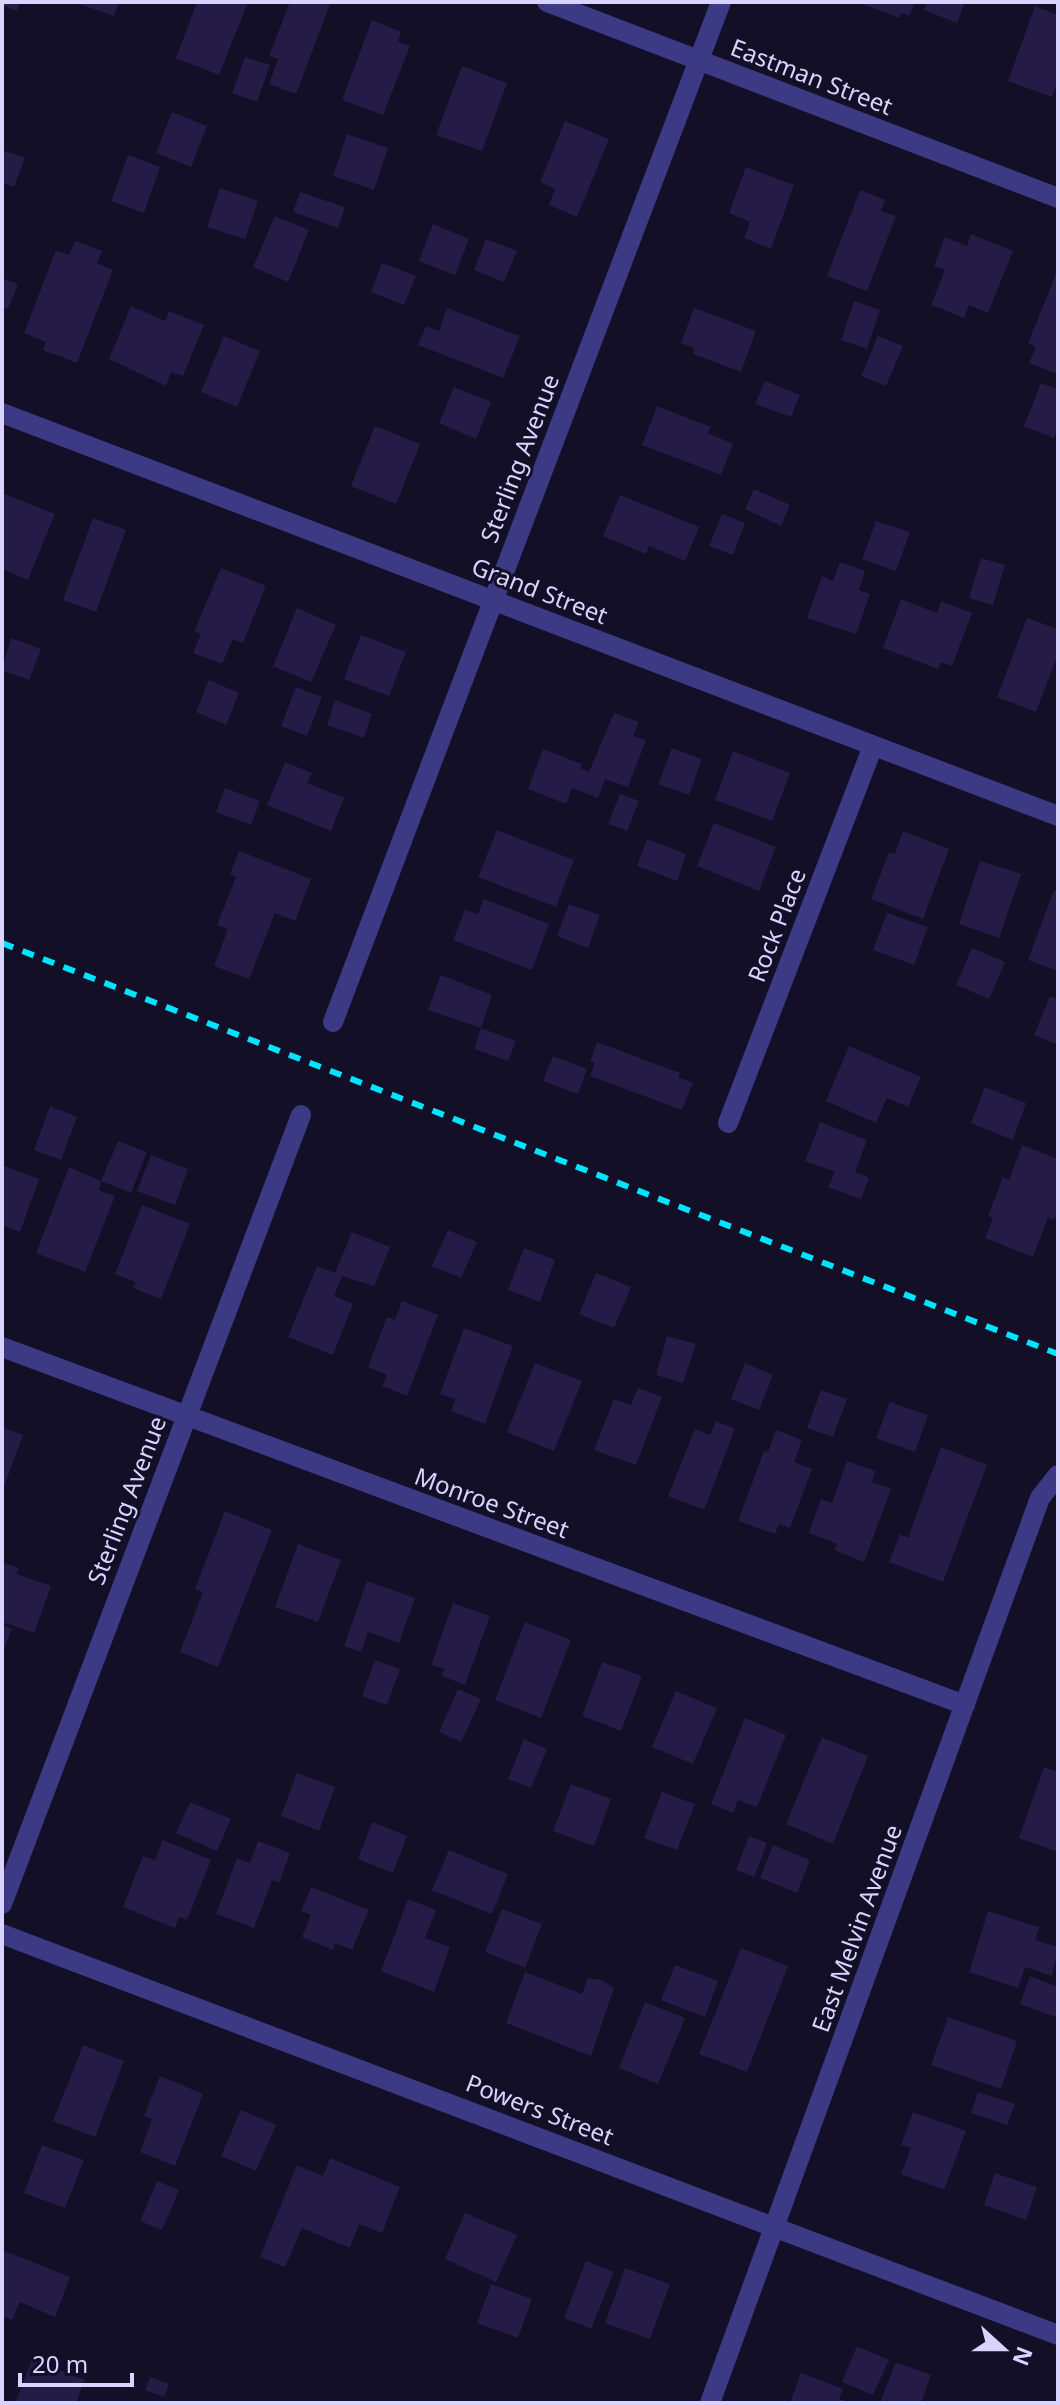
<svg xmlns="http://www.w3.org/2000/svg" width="1060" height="2405" viewBox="0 0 1060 2405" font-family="'Noto Sans',sans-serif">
<rect width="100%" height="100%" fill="#130f26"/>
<!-- building -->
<path fill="#241b47" d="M2,2h18l-3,9 -15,-6z
M74,2h45l-5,14z
M197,2h51l-29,73 -43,-17z
M290,2h41l-35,92 -27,-10 9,-25 -9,-3z
M857,2h58l-6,14 -8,-3 -1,5z
M927,2h38l-8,21 -33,-13z
M1035,6l23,9v65l-6,17 -44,-16z
M372,20l29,12 -3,9 12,5 -27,69 -41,-15z
M245,57l25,8 -13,37 -25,-9z
M462,66l45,17 -25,68 -46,-16z
M172,112l35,14 -16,41 -35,-14z
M565,121l44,18 -32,78 -28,-12 6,-16 -15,-7z
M347,134l41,14 -14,42 -41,-14z
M2,150l23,8 -11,29 -12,-5z
M128,155l32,12 -16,46 -33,-12z
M746,167l48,18 -23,64 -27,-11 6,-16 -21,-9z
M220,188l38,13 -13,38 -38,-12z
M860,190l25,10 -4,11 15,5 -29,75 -40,-15z
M300,192l45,15 -7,21 -45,-16z
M275,216l34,14 -21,52 -35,-15z
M433,224l36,15 -14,36 -36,-14z
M971,234l42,17 -25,62 -19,-8 -5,13 -33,-13 14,-35 -11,-4 11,-29 22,9z
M486,239l31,12 -13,31 -30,-12z
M75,241l27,10 -5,12 16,7 -36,93 -34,-13 3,-8 -22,-9 32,-83 13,5z
M382,263l34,13 -12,29 -33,-13z
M1058,269v105l-29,-11 7,-16 -8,-4z
M2,278l16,6 -10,25 -6,-2z
M854,301l26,9 -13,39 -26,-9z
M131,306l34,15 4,-10 35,14 -21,51 -12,-4 -5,14 -57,-27z
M447,308l73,28 -17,42 -85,-33 8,-19 13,5z
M694,308l62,23 -15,41 -48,-18 1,-6 -13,-5z
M224,336l36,15 -23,56 -36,-15z
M878,336l25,10 -17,40 -25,-10z
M765,381l35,14 -9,22 -36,-13z
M1041,383l17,6v37l-4,12 -30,-12z
M454,387l37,15 -15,37 -37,-16z
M657,406l54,21 -3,6 25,11 -12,31 -79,-30z
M375,426l45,18 -24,60 -45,-18z
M754,489l36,16 -9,21 -36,-17z
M2,493l53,21 -27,66 -26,-11z
M620,495l79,32 -14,34 -36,-15 -3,8 -43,-18z
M722,514l23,9 -12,32 -24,-9z
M93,518l33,12 -30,82 -33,-12z
M876,521l34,11 -14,39 -34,-12z
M981,558l24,7 -12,40 -24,-7z
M840,562l25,9 -6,19 11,4 -14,40 -49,-16 15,-42 11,5z
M221,568l45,18 -23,57 -10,-4 -11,25 -29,-11 8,-19 -7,-2z
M901,599l36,14 4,-12 31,12 -20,53 -11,-4 -3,7 -55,-21z
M297,608l39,17 -25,57 -38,-16z
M1027,618l31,11v25l-22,58 -39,-15z
M361,635l45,17 -17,44 -45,-17z
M11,638l30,11 -12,31 -27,-10z
M209,680l30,13 -13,32 -30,-13z
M296,687l26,10 -15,39 -26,-10z
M335,700l37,14 -8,24 -37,-13z
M614,713l25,9 -6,14 13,4 -18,47 -23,-8 -7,19 -26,-10 -6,16 -38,-15 15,-40 39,15 -2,4 9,4z
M672,748l30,11 -13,36 -31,-11z
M733,751l57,22 -18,48 -57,-21z
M285,762l27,11 -5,10 37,15 -13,33 -64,-26z
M225,788l35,13 -9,24 -35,-13z
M620,794l19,7 -12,30 -19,-7z
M714,823l62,24 -17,44 -62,-25z
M497,830l77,30 -18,47 -78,-30z
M903,831l46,18 -26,70 -52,-20 18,-47 6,2z
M647,839l39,15 -9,27 -40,-15z
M239,851l72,28 -16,42 -20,-8 -26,66 -35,-13 14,-37 -11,-4 19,-48 -6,-3z
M980,861l41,13 -22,64 -40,-14z
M1054,890l4,1v80l-30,-11z
M484,899l65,25 -17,46 -79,-30 12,-30 13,4z
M569,904l31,11 -12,33 -31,-12z
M887,913l41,14 -14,38 -41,-15z
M972,948l33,14 -16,37 -33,-14z
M441,975l51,20 -11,33 -53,-18z
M1050,996l8,3v46l-24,-10z
M481,1028l35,13 -8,20 -34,-12z
M597,1042l83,31 -2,4 15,6 -11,27 -92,-34 5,-13 -5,-2z
M849,1046l72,31 -13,30 -21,-9 -11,25 -50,-22z
M553,1056l34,13 -9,25 -35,-13z
M985,1087l41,16 -13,37 -42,-17z
M50,1106l27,11 -16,43 -27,-10z
M820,1122l47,18 -12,32 14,6 -8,21 -33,-12 7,-15 -30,-11z
M118,1141l29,11 -16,41 -30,-12z
M1022,1145l36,14v51l-4,10 -6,-2 -15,39 -48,-19 8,-20 -5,-2 15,-39 6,3z
M151,1155l37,14 -13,36 -38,-14z
M2,1165l37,14 -19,53 -18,-7z
M69,1167l32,14 -2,9 16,6 -30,76 -49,-19z
M142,1205l48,19 -29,75 -28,-11 3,-6 -21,-8z
M448,1230l29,12 -16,36 -29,-12z
M352,1232l38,15 -16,39 -32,-10 -8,20 19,8 -20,51 -45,-18 29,-71 18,7z
M524,1248l31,12 -15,42 -32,-12z
M596,1273l35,14 -17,41 -35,-14z
M402,1301l36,14 -31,81 -25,-10 5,-11 -19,-8 19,-50 8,3z
M464,1328l49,18 -28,78 -34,-13 4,-12 -15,-5z
M667,1336l29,8 -13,39 -27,-8z
M535,1363l47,18 -28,70 -47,-19z
M745,1363l28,12 -14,35 -28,-11z
M638,1388l24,9 -26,68 -42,-15 20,-51 17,6z
M821,1390l26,9 -14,38 -26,-9z
M890,1402l38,13 -13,37 -39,-14z
M716,1421l19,8 -31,81 -36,-14 27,-67 15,6z
M2,1427l21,8 -21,57z
M776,1430l26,10 -8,22 18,7 -22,59 -11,-4 -4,10 -37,-13 26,-70 4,1z
M941,1447l46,18 -44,117 -54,-20 11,-28 8,4z
M847,1461l28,10 -3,11 19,7 -27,73 -30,-12 3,-6 -28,-11 12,-34 11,4z
M225,1511l47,19 -54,137 -38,-15 23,-60 -8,-3z
M298,1544l43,16 -23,62 -43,-15z
M2,1562l17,6 -3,6 35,12 -17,47 -32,-11z
M367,1581l48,17 -16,45 -31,-11 -7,20 -17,-6z
M453,1603l37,13 -25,69 -23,-9 2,-7 -13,-4z
M525,1622l46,18 -30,78 -46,-18z
M2,1624l10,5 -10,25z
M375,1660l25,9 -13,36 -25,-9z
M602,1662l40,14 -21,55 -39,-15z
M458,1689l23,10 -20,43 -22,-10z
M676,1691l41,17 -24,56 -41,-17z
M745,1718l41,17 -29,72 -19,-7 -5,13 -22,-9z
M822,1737l46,19 -35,88 -47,-20z
M524,1739l23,10 -16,39 -23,-9z
M1044,1767l14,5v80l-39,-14z
M297,1773l38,14 -16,44 -38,-15z
M571,1784l40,15 -17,47 -41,-15z
M662,1792l33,12 -18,46 -33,-12z
M190,1802l41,17 -14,32 -41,-18z
M372,1822l35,14 -14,37 -35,-14z
M749,1836l18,7 -13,34 -18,-7z
M163,1840l48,20 -24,60 -8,-3 -4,11 -52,-21 20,-51 12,4z
M258,1841l32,12 -11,30 -7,-3 -18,48 -38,-14 21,-56 13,5z
M773,1845l37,15 -13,33 -37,-15z
M449,1850l59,24 -16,40 -60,-24z
M311,1887l58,23 -17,40 -17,-7 -2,7 -31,-13 9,-22 -10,-4z
M408,1899l28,11 -11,28 25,9 -16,45 -53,-21z
M502,1909l40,15 -17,44 -40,-16z
M988,1911l51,16 -4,13 23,7 -6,29 -27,-9 -7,21 -49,-16z
M741,1948l47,18 -41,106 -48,-18z
M675,1965l43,16 -13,36 -44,-17z
M525,1972l57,22 6,-16 14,2 12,8 -23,68 -85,-33z
M1030,1976l28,11v31l-38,-14z
M645,2002l40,16 -27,66 -39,-16z
M948,2017l69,24 -16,48 -70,-24z
M83,2045l41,16 -29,76 -42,-16z
M160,2076l43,18 -28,72 -35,-14 12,-33 -8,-3z
M978,2092l37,12 -8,21 -36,-12z
M241,2110l35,15 -20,46 -35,-15z
M913,2112l53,19 -22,59 -43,-16 10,-26 -10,-3z
M42,2145l42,15 -19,48 -41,-15z
M330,2158l70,29 -18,46 -23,-9 -9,24 -48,-20 -17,39 -25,-10 37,-92 26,11z
M995,2173l42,14 -11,33 -42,-15z
M157,2181l22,9 -17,40 -22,-9z
M465,2213l52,22 -21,47 -51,-23z
M2,2250l68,27 -15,40 -35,-15 -8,18 -10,-4z
M586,2261l28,11 -23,57 -27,-11z
M625,2268l45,16 -20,55 -45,-16z
M491,2284l41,15 -14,39 -41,-15z
M857,2346l32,14 -16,35 -31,-13z
M32,2360l53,20 -9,23h-61z
M896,2362l35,13 -10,28h-41z
M801,2373l42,16 -4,10 11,4h-60z
M150,2377l19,7 -5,13 -19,-7z"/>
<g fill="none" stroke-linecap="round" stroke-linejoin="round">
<!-- minor -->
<path stroke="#3d3a85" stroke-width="20" d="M547,2l511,196
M2,413l1056,403
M333,1022l388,-1020
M728,1123l145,-377
M2,1347l963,358
M2,1904l299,-789
M2,1934l1056,401
M710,2403l330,-905 18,-23"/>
<!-- rail -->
<path stroke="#00e5ff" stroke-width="6" stroke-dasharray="12 10" stroke-linecap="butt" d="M2,943l1056,411"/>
</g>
<g text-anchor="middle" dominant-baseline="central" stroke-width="6" stroke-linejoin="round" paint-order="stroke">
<!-- street labels -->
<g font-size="24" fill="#d9d4ff" stroke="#130f26">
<text transform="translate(812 76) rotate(21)">Eastman Street</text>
<text transform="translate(519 458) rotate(-69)">Sterling Avenue</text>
<text transform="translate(540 590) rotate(21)">Grand Street</text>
<text transform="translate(776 925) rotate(-69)">Rock Place</text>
<text transform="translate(126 1500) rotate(-69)">Sterling Avenue</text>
<text transform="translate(492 1502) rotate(20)">Monroe Street</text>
<text transform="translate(856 1928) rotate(-70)">East Melvin Avenue</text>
<text transform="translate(540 2109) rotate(21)">Powers Street</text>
</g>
</g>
<!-- border -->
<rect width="1060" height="2405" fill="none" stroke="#d9d4ff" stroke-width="8"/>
<!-- north arrow -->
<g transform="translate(1004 2349) rotate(111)" stroke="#130f26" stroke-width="6" paint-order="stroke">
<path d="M0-6L14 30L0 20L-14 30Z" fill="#d9d4ff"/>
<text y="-12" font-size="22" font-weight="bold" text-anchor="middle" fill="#d9d4ff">N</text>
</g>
<!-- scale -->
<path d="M20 2373v12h112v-12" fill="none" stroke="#d9d4ff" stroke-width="4"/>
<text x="32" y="2373" font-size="24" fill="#d9d4ff" stroke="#130f26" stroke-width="6" paint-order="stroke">20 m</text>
</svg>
